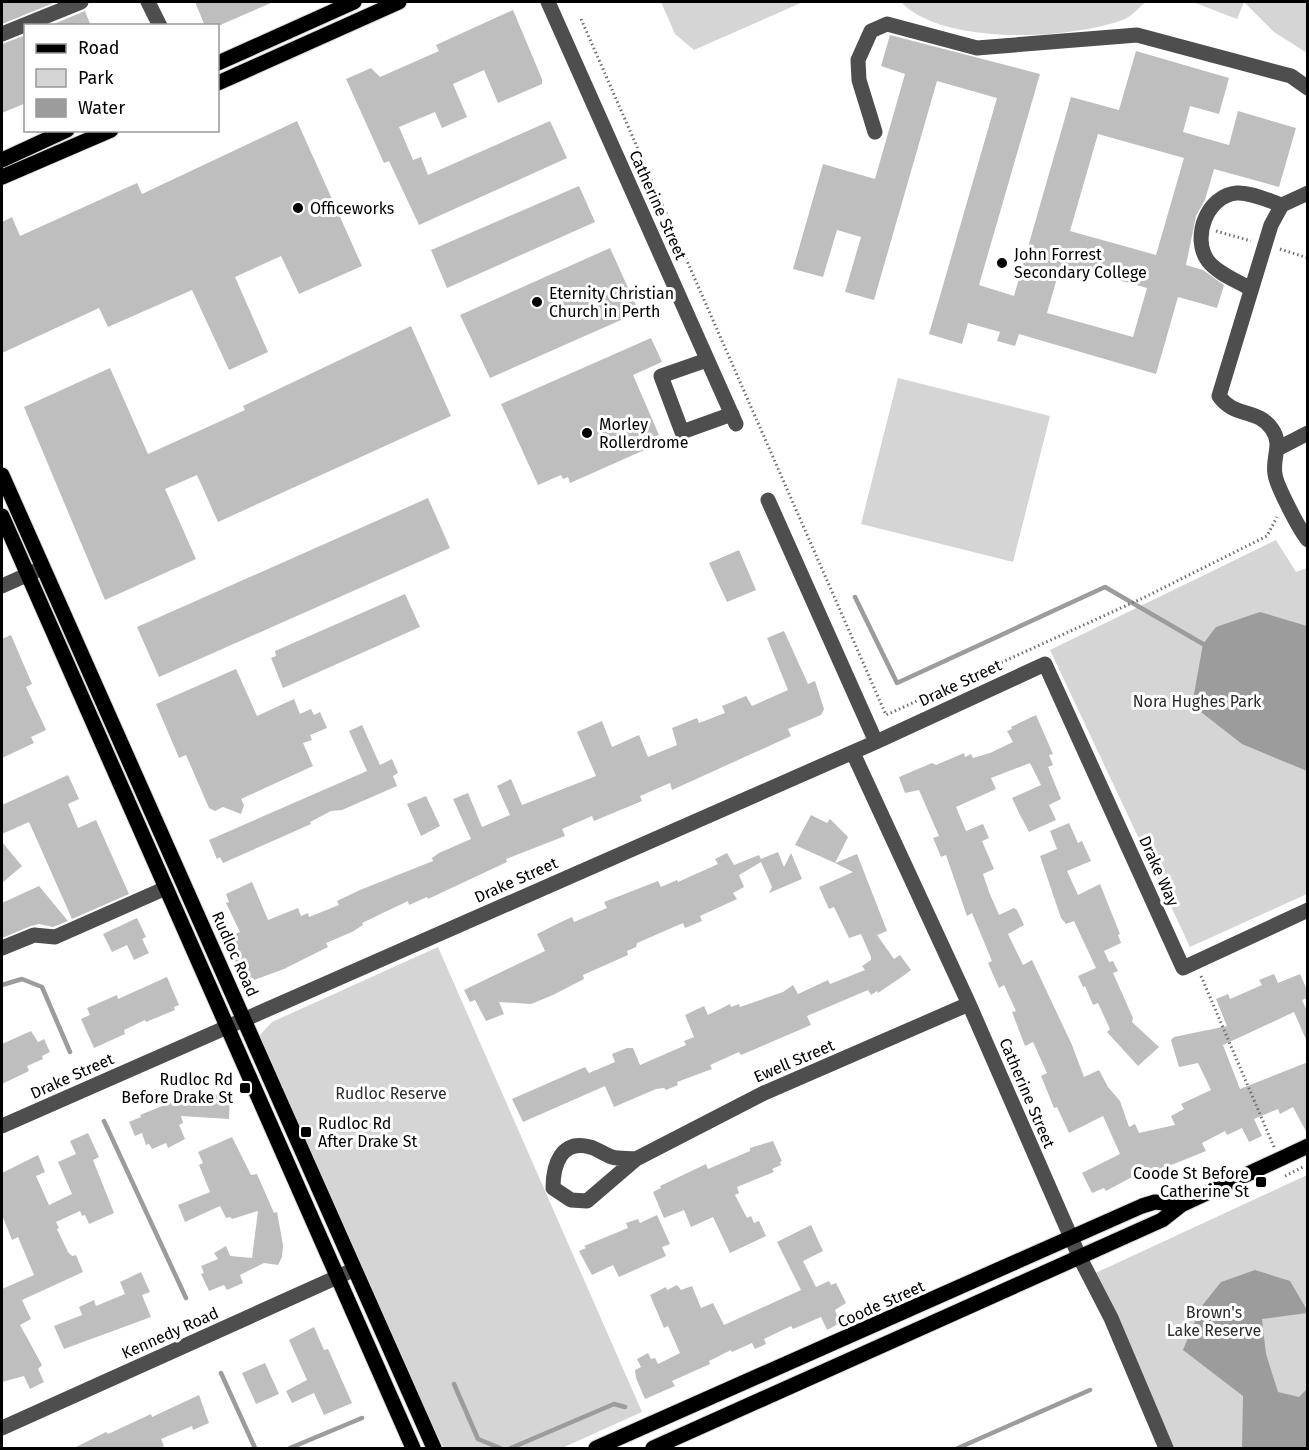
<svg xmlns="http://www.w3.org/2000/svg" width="1309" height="1450" viewBox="0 0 1309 1450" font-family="'Fira Sans',sans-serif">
<rect width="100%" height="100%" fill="#fff"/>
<!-- green -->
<path fill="#d5d5d5" d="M661,2h-1h143l-109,48 -19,-16z
M901,2h245c-7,5 -14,14 -21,17 -53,21 -183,27 -224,-17z
M1193,2h114v51l-33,-21 -30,-30 -7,17z
M898,378l152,38 -37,146 -152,-38z
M1276,540l20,32 11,-4v326l-117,53 -140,-297z
M438,947l204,465 -80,36h-118l-38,-72 -146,-328 -1,-12 13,-14z
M1307,1175v273h-141l-77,-172z"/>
<!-- water -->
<path fill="#9c9c9c" d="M1260,612l47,14v145l-65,-27 -50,-39 11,-61 13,-17z
M1255,1270l35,11 17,29v3l-45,6 4,35 12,38 21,5 8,-8v59h-65l1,-52 -60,-46 18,-43 20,-25z"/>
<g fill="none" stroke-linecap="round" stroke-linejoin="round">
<!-- stream -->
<path stroke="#9c9c9c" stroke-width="4.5" d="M855,597l42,86 208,-96 98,57
M2,985l20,-6 20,8 28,65
M104,1121l82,177
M221,1373l34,75
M454,1384l24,55 22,9
M290,1448l72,-30
M511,1448l103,-44 11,3
M958,1448l132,-58"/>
</g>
<!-- building -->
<path fill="#bebebe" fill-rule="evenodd" d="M2,2h54l-54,22z
M195,2h78l-55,24h-13z
M513,10l29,69v5l-44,19 -14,-33 -31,14 14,33 -25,11 -7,-16 -36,15 14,33 8,-3 7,18 122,-54 17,37 -148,67 -30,-64 -5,2 -38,-84 25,-11 9,9 59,-26 -3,-6z
M85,11l6,15h-42z
M26,35v68l-24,10v-69z
M890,35l150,39 -61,211 35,11 57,-199 48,13 17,-59 93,27 -10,36 -29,-8 -7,26 46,13 9,-34 58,17 -17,59 -65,-18 -9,31 -9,16 -10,49 17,5 21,15 -7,23 -39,-11 -22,77 -137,-40 -4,12 -18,-5 3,-9 -32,-9 -6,21 -33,-10 68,-236 -60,-17 -63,219 -29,-8 16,-55 -24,-7 -14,47 -30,-8 30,-105 52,15 30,-105 -24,-8zM1098,134l86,24 -28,97 -86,-24zM1061,264l86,24 -14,49 -86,-24z
M297,121l65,145 -63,28 -18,-38 -46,21 33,75 -39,18 -37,-80 -84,37 -9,-19 -97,45v-131l10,-5 8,19 117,-53 5,11z
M579,186l16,36 -148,66 -16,-38z
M610,248l29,64 -149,66 -30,-63z
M411,326l40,90 -233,106 -21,-47 -32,14 31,70 -91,41 -81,-193 86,-39 38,86 97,-44 -2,-4z
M651,338l11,24 -29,13 26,60 -4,2 3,7 -88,39 -2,-6 -5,2 -2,-4 -23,10 -37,-81z
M428,498l22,50 -291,129 -22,-50z
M739,550l17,40 -29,12 -18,-39z
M405,594l15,33 -137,61 -12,-30 5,-2 -1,-5z
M784,631l24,53 7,-3 9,28 -3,6 -33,14 3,7 -119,54 -2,-7 -30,13 2,5 -48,20 -2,-5 -30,13 3,7 -59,23 1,3 -79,37 -1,-2 -18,8 -1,-4 -46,22 1,2 -11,7 -26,11 2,4 -44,22 -30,11 -1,-2 -10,3 -11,-29 5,-3 -6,-13 9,-4 -14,-29 3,-1 -3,-8 26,-12 16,38 30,-12 3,8 7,-3 1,4 30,-12 -2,-4 23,-11 73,-29 -1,-3 7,-5 32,-14 -18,-40 15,-6 14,34 28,-12 -13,-29 14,-7 11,26 74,-29 -19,-44 25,-11 10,26 27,-12 9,22 29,-12 -5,-17 25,-10 2,5 26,-10 -3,-7 24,-10 6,10 36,-16 -21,-52z
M11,635l21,49 -6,3 20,43 -15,7 3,6 -32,15v-119z
M236,669l21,47 37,-17 6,15 11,-5 3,6 6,-3 7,16 -17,7 2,5 -9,3 10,23 -72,33 3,6 -3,9 -18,-7 -8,4 -6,-3 -23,-53 -7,3 -23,-54z
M1036,715l17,39 -4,1 4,10 -5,2 13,32 -12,6 7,15 -27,12 -10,-19 -7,-15 29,-13 -11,-22 -39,15 5,11 -40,18 10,24 17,-7 6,14 -7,3 12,28 -11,5 6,18 10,23 15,-7 3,2 7,15 -16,9 15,31 9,-5 40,85 12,32 15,-7 9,17 12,14 9,26 6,-3 4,9 36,-8 -4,-9 13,-7 -3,-5 30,-14 -13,-27 -19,4 -8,-27 3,-3 53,-11 -11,-27 12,-5 2,5 32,-14 -3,-5 15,-6 4,9 22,-9 8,18v6l-6,2 6,13v31l-14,-32 -71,33 17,44 68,-27v73l-15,-28 -13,7 -2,-5 -24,10 8,17 -13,6 -7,-14 -15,7 -2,-4 -23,12 4,8 -47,19 -2,-3 -12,3 -39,21 -2,-3 -12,5 -10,-20 38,-19 -17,-38 -34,17 -12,-26 -3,1 -13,-32 6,-3 -14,-31 -8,4 -13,-34 4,-1 -12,-26 -5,3 -11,-25 4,-2 -20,-48 -5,3 -21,-61 -5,2 -8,-19 6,-2 -20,-46 -14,3 -6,-16 33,-14 4,2 28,-12 1,4 6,-3 2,4 17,-5 23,-11 -6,-11 5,-2 -1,-2z
M362,725l18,40 12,-6 6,14 -5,3 4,10 -55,24 -11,1 -21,11 1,2 -88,39 -3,-6 -3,2 -8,-19 158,-69 -18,-40z
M68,775l11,24 -11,5 10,24 18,-8 33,74 -57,25 -43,-97 -27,12v-29z
M426,796l14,30 -19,10 -14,-32z
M811,815l16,8 3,-4 18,18 -13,26 -40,-18z
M1069,823l9,20 4,-2 9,20 -24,10 11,24 22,-11 20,50 -2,1 3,8 -17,8 5,11 4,-1 5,10 -5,2 20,45 -1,4 27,25 -21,19 -31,-34 3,-3 -12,-26 -5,2 -8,-19 -2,1 -5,-11 18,-8 -22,-47 -8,3 -5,-6 -21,-62 17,-7 -7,-18z
M2,842l20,24 -20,17z
M778,852l6,15 7,-14 11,26 -33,14 3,-6 -11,-25 -22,13 5,12 -11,6 4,6 -37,17 2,5 -17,7 -2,-5 -46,20 -1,4 -9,4 1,4 -45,20 1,4 -31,16 -22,9 -32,-2 5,12 -18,7 -11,-21 -5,2 -6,-12 81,-39 -8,-17 24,-12 11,-5 2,5 33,-14 -3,-6 54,-21 3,6 16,-7 1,2 40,-18 -3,-5 12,-6 7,12 25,-10 2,4z
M857,854l30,77 -10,4 17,24 6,-4 11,15 -5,4 -28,19 -1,-2 -6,4 -3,-5 -61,26 4,9 -70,30 -2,-3 -29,13 2,4 -35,13 1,3 -12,5 -2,-2 -8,1 -42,18 -9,-21 -82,36 -11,-23 73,-32 4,6 26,-11 -3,-8 15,-6h6l7,17 46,-20 -2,-4 10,-4 -9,-22 19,-9 4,9 22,-11 1,3 8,-3 1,3 43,-15 10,-7 5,9 30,-14 2,4 35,-14 -3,-4 9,-6v-3l-10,-23 -12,4 -15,-31 -5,2 -10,-22 34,-15 -18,-9z
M39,886l29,35 -15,6 -14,-3 -8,2 -29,12v-35z
M137,918l9,19 -4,2 7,14 -15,7 -7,-15 -15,7 -9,-18z
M167,977l12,28 -5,2 1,3 -29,12 -1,-2 -21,10 1,4 -31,14 -13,-29 9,-4 -3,-7 30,-13 1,4z
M31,1031l7,11 6,-3 6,13 -8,4 1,3 -16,7 2,5 -27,13v-40z
M197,1093l33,2 -1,24 -48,-3 2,7 -4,2 6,14 -17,9 -2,-5 -14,6 -3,-5 -3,1 -4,-12 -7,3 -6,-14 12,-5 -1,-2 37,-15 5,-6z
M88,1133l11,24 -6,3 21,53 -25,11 -4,-9 -3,1 -2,-5 -24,11 3,6 -2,1 11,23 4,4 4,-1 7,17 -61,28 9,19 -11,6 22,40 -4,4 6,13 -14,7 -6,-13 -22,6v-93l32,-14 -16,-38 -6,3 -10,-25v-42l36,-18 7,17 -9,4 13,29 23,-11 -14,-32 18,-8 -6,-13z
M232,1137l19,38 6,-1 17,39 3,-1 6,33 -1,12 -4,8 -14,-2 -24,12 3,8 -16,7 -3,-5 -15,6 -8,-17 3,-1 -3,-7 17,-7 -4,-6 12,-7 4,10 22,2 6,-47 -26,8 -2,-2 -4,1 -6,-12 -35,16 -7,-17 32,-13 -11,-27 4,-2 -5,-11z
M773,1141l9,20 -2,1 1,3 -9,4 2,3 -37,15 2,6 -4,2 12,23 4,-2 3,7 5,-2 7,15 -36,17 -17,-36 -22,10 -7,-17 -20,8 -11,-26 8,-4 -1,-2 46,-22 2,5 42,-18v-3z
M657,1215l13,29 -8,3 4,9 -47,21 -6,-12 -21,10 -13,-24 7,-3 -2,-2 44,-18 -2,-5 12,-4 2,4z
M811,1225l12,26 -20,10 13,26 13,-6 2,4 5,-2 10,20 -11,7 5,13 -13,7 -6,-13 -28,12 -2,-3 -27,13 2,5 -11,5 -3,-6 -20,9 -1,-2 -22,11 1,3 -38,17 3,5 -30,13 -9,-21 -1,-8 6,-3 -4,-8 11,-6 3,6 4,-1 3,6 22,-11 -12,-27 -4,2 -14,-33 16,-8 1,3 10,-5 4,5 11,-4 9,22 12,-5 11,22 77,-35 -24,-48z
M141,1272l9,20 -8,3 9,22 -87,32 -10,-23 28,-11 -3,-8 15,-7 2,6 29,-12 -5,-12z
M314,1327l10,23 4,-1 24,54 -28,12 -10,-22 -22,10 -6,-12 21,-11 -18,-40z
M265,1363l14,31 -23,10 -14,-31z
M199,1395l10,28 -16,7 -1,-4 -31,13 3,7 -7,3h-85l34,-17 2,2 43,-20 1,3z"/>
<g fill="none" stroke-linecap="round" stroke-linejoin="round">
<!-- major casing -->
<g stroke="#dbdbdb" stroke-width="17">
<path id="major" d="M218,63l136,-61
M218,83l181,-81
M2,160l65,-30
M2,177l109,-47
M2,475l432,973
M2,516l411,932
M596,1448l546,-242 13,-4 26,3
M653,1448l509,-228 19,-15 127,-59"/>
</g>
<!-- path -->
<path stroke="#707070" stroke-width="3" stroke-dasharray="1.5 3" stroke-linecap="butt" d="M581,19l305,696 257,-117 124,-62 10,-19
M1216,231l35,10
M1280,249l28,9
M1201,976l73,171
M1285,1176l20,-10"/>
<!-- minor -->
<path stroke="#4e4e4e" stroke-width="15" d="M148,2l12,24
M548,2l188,422
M2,34l79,-32
M875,132l-16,-52 -1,-20 13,-29 16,-7 90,24 160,-13 154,41 17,12
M1308,193l-26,12 -11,20 -52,171c15,22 39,12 53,33 11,16 0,28 3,45 1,11 25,57 33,66
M1251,289c-13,-8 -33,-15 -43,-28 -17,-23 -1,-66 29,-68 14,-1 32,8 45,12
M707,360l-46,16 21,56 50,-18
M1279,448l29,-15
M768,500l108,242
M2,586l38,-17
M853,753l116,251 111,254 31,60 55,130
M2,948l32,-13 21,2 111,-49
M2,1126l874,-384 169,-78 138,304 125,-58
M636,1159c-7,-1 -17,0 -24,-2 -7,-2 -14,-8 -22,-10 -29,-8 -37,18 -37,41l18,12 16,1 49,-42 128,-66 205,-89
M2,1428l351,-158"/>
<!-- major -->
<use href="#major" stroke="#000" stroke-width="15"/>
</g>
<!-- markers -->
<g fill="#000" stroke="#fff" stroke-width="2">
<circle cx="298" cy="208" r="6"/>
<circle cx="1002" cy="263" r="6"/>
<circle cx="537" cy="302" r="6"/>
<circle cx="587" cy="433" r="6"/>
<rect x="239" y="1082" width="12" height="12" rx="3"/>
<rect x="300" y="1126" width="12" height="12" rx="3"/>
<rect x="1255" y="1176" width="12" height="12" rx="3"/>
</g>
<g text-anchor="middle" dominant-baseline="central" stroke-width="6" stroke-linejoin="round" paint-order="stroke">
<!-- street labels -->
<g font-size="16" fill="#000" stroke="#fff">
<text transform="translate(658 205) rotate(66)">Catherine Street</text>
<text transform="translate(960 683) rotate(-25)">Drake Street</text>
<text transform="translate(1159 871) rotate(66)">Drake Way</text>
<text transform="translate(516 880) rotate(-24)">Drake Street</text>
<text transform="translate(235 954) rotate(66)">Rudloc Road</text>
<text transform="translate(794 1061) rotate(-23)">Ewell Street</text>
<text transform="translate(72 1076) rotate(-24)">Drake Street</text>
<text transform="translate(1027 1093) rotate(67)">Catherine Street</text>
<text transform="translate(881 1304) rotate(-24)">Coode Street</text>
<text transform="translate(170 1333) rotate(-24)">Kennedy Road</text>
</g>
<!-- poi labels -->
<g font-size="16" fill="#000" stroke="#fff" text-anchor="start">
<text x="310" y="208">Officeworks</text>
<text x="1014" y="254">John Forrest<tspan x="1014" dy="18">Secondary College</tspan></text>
<text x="549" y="293">Eternity Christian<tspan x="549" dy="18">Church in Perth</tspan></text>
<text x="599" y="424">Morley<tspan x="599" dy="18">Rollerdrome</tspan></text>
<text x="233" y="1079" text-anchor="end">Rudloc Rd<tspan x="233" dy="18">Before Drake St</tspan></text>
<text x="318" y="1123">Rudloc Rd<tspan x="318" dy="18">After Drake St</tspan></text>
<text x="1249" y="1173" text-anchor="end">Coode St Before<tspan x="1249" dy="18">Catherine St</tspan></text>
</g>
<!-- park labels -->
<g font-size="16" fill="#2c2c2c" stroke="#fff">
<text x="1197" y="701">Nora Hughes Park</text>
<text x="391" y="1093">Rudloc Reserve</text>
<text x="1214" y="1312">Brown's<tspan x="1214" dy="18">Lake Reserve</tspan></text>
</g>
</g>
<!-- border -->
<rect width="1309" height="1450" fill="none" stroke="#000000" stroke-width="6"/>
<!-- legend -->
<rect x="24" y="24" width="195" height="108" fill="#ffffff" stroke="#999999" stroke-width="1.5"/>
<rect x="36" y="44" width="30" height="9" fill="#000000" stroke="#999999" stroke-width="1.5"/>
<text x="78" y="54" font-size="18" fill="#000000">Road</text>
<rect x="36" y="69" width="30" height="18" fill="#d5d5d5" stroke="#999999" stroke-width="1.5"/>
<text x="78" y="84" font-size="18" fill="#000000">Park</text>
<rect x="36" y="99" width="30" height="18" fill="#9c9c9c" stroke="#999999" stroke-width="1.5"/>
<text x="78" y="114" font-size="18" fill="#000000">Water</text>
</svg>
